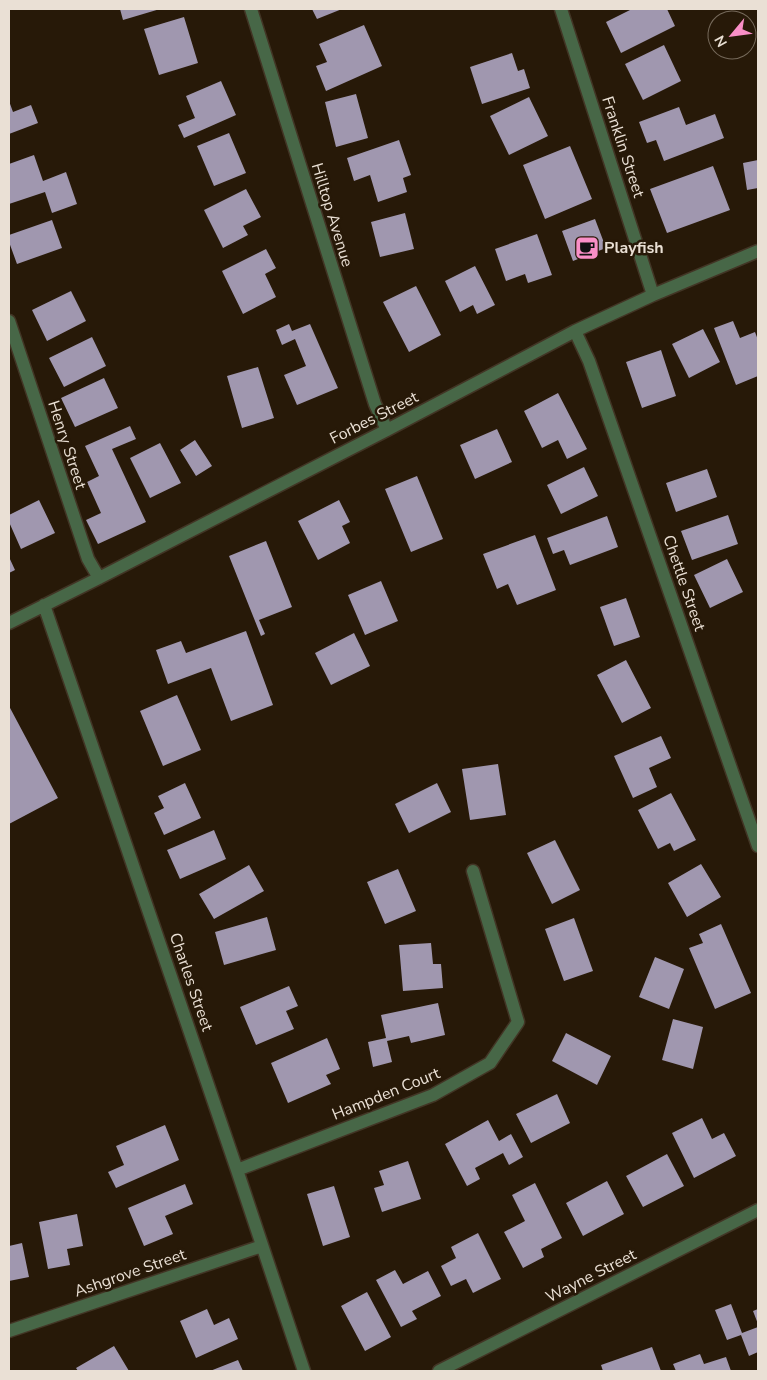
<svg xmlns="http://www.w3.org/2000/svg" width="767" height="1380" viewBox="0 0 767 1380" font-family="'Nunito Sans',sans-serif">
<rect width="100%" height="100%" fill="#271908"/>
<!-- building -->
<path fill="#a097af" d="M120,9h40l-37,11z
M312,9h30l-25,10z
M632,9h35l8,17 -54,27 -15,-31z
M184,17l14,46 -39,12 -15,-46z
M364,25l18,41 -56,25 -10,-25 11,-4 -8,-18z
M664,45l17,36 -38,19 -18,-36z
M512,53l6,18 6,-2 6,19 -48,16 -12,-37z
M221,81l15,34 -52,23 -6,-13 17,-7 -9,-22z
M356,94l12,44 -32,9 -11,-45z
M529,97l19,39 -39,19 -19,-39z
M9,101l4,11 18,-7 7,18 -29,11z
M679,107l7,18 29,-11 9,24 -60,23 -8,-21 -9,3 -8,-21z
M229,133l17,40 -32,13 -17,-40z
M399,140l12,35 -8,3 4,14 -29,10 -8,-27 -16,6 -7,-23z
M570,146l22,53 -47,20 -22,-54z
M34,155l9,26 23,-9 11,32 -25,9 -7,-21 -36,12v-40z
M758,160v28l-11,2 -4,-27z
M713,166l17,44 -63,23 -17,-44z
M246,189l15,28 -18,9 5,9 -25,13 -19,-38z
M405,213l9,36 -34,8 -9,-35z
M595,219l11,29 -33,13 -11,-30z
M52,220l10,28 -45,16 -8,-22v-7z
M537,234l15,41 -24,8 -3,-9 -19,7 -11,-32z
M266,249l10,19 -11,6 11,23 -33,17 -21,-43z
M475,266l20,39 -18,9 -4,-9 -13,7 -15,-31z
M416,286l25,49 -32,17 -26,-50z
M71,291l15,30 -39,20 -15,-31z
M733,321l7,17 15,-6 3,8v36l-22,9 -22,-57z
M289,324l3,7 18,-7 28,64 -41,17 -13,-30 22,-9 -11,-27 -13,6 -6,-15z
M703,329l17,33 -31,16 -17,-34z
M92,337l14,29 -42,21 -15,-29z
M661,350l15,46 -34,12 -16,-46z
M258,367l16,51 -32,10 -15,-52z
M104,378l14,30 -43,19 -14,-29z
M558,393l29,56 -20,10 -9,-19 -16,8 -18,-37z
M130,426l6,13 -24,10 34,73 -48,22 -12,-24 15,-7 -14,-31 12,-6 -14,-30z
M497,429l15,33 -37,17 -15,-34z
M195,440l17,26 -16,10 -16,-26z
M160,443l21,40 -31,15 -20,-40z
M584,467l14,29 -37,18 -14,-29z
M707,469l10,28 -41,15 -10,-29z
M417,476l26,63 -32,13 -26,-63z
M39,500l16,33 -34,16 -12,-27v-7z
M339,500l11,22 -8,4 8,17 -32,17 -20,-39z
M728,515l10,29 -46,16 -11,-29z
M607,516l11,31 -48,18 -6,-15 -11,4 -6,-16z
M535,535l21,55 -39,15 -9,-21 -11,5 -14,-35z
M266,541l26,66 -33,13 6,14 -4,2 -32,-80z
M9,557l6,13 -6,3z
M727,559l16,33 -33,16 -16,-33z
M381,581l17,40 -33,14 -17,-40z
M626,598l14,39 -26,9 -14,-39z
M246,631l27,74 -42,16 -20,-53 -43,16 -12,-34 25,-9 5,12z
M354,633l16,33 -39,19 -16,-32z
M626,660l25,48 -29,15 -25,-48z
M177,695l24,55 -38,16 -23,-55z
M9,706l49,92 -49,26z
M661,736l10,22 -22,10 8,19 -24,11 -19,-42z
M498,764l8,51 -36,5 -8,-51z
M185,783l16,35 -37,17 -10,-22 10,-5 -6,-12z
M437,783l14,29 -42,21 -14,-29z
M671,793l25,47 -22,11 -4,-8 -12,6 -20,-39z
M214,830l12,29 -46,20 -13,-29z
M555,840l25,50 -28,14 -25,-51z
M701,864l20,33 -34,20 -19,-34z
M249,865l15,26 -50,28 -15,-25z
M398,869l18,42 -31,13 -18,-42z
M267,917l9,33 -52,15 -9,-33z
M574,918l19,53 -29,10 -19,-52z
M721,924l30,69 -36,16 -26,-61 14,-5 -4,-9z
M431,943l2,21h8l2,24 -40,3 -4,-46z
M655,957l29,12 -15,40 -30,-12z
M289,986l9,20 -12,5 8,18 -38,16 -16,-38z
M438,1003l7,32 -34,8 -2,-7 -22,5 5,21 -19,5 -5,-25 18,-4 -5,-23z
M673,1019l30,8 -10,42 -31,-9z
M566,1033l45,23 -14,29 -45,-24z
M327,1038l13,31 -14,6 5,9 -43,19 -17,-40z
M557,1094l13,29 -39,20 -15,-29z
M702,1118l10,21 12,-6 12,23 -42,22 -22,-45z
M488,1120l11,21 12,-7 12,23 -14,8 -6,-12 -28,15 5,11 -13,7 -22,-42z
M165,1125l14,35 -63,28 -8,-16 16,-7 -8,-19z
M667,1154l17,32 -41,21 -17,-31z
M408,1161l13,38 -39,13 -8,-24 10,-3 -5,-14z
M607,1181l17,33 -41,22 -17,-33z
M535,1183l27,55 -21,11 3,8 -21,11 -19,-36 21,-11 -13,-26z
M185,1184l8,20 -28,12 8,18 -29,12 -16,-38z
M334,1186l16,51 -27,9 -16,-52z
M77,1214l6,32 -16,3 3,16 -22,4 -9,-47z
M478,1233l23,46 -28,14 -7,-14 -15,7 -10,-20 15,-8 -5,-11z
M22,1243l7,34 -20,4v-35z
M395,1270l8,14 25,-13 13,25 -29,15 5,8 -16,8 -25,-47z
M367,1292l24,45 -26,14 -24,-45z
M731,1304l11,29 16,-6v25l-9,4 -8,-21 -14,5 -12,-30z
M207,1309l7,16 15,-7 9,21 -42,19 -16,-37z
M758,1309v15l-5,-13z
M114,1346l15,25h-51l-2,-3z
M652,1347l9,24h-58l-2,-6z
M700,1354l4,10 22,-7 5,14h-55l-3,-7z
M238,1360l5,11h-33z"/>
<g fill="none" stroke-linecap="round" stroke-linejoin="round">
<!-- minor casing -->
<g stroke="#423525" stroke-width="15">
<path id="minor" d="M251,9l124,395 12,26
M561,9l92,286
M9,321l79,238 11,19
M575,331l14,30 169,485
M44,605l193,565 67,201
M9,623l90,-45 288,-148 188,-99 78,-36 105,-44
M237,1170l196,-75 57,-32 28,-41 -45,-151
M9,1331l253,-85
M439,1371l319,-161"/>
</g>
<!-- minor -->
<use href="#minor" stroke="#476747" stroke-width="12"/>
</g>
<!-- icons -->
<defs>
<g id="cafe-square" transform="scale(1.25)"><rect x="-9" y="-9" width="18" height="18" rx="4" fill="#fa8fc7" stroke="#271908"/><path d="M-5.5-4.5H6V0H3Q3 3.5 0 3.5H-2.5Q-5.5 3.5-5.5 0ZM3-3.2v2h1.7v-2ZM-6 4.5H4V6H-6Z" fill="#111"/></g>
</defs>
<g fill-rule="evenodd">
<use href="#cafe-square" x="587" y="248"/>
</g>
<g text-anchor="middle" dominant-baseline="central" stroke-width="5" stroke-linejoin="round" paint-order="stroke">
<!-- street labels -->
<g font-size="16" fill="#eae0d5" stroke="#271908">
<text transform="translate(623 147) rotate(72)">Franklin Street</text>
<text transform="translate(332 215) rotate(73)">Hilltop Avenue</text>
<text transform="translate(374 418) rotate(-27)">Forbes Street</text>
<text transform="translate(67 445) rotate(72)">Henry Street</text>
<text transform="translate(684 583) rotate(71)">Chettle Street</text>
<text transform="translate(191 982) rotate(71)">Charles Street</text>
<text transform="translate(386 1094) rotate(-22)">Hampden Court</text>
<text transform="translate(130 1273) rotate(-19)">Ashgrove Street</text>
<text transform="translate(591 1276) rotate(-27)">Wayne Street</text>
</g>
<!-- poi labels -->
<g font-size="16" font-weight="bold" fill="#eae0d5" stroke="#271908" text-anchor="start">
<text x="604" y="248">Playfish</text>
</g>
</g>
<!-- border -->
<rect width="767" height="1380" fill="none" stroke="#eae0d5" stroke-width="20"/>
<!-- north arrow -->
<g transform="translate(732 35) rotate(241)"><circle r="24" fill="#271908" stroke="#75695a"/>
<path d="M0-4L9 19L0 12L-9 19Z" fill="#fa8fc7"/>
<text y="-8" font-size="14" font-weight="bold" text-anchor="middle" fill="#eae0d5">N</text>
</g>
</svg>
